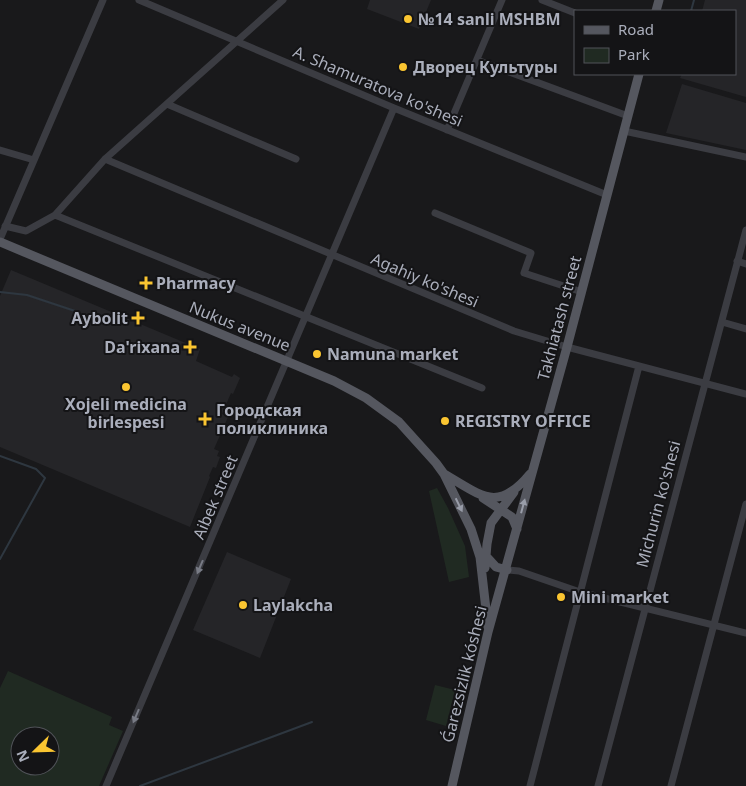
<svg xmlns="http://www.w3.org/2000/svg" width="746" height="786" viewBox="0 0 746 786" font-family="'Noto Sans',sans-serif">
<rect width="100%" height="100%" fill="#19191b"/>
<!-- built -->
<path fill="#252528" d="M370,0h61l-12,29 -52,-20z
M705,0h41v97l-66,-19 2,-4h53v-63h-33z
M682,84l64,19v47l-80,-17z
M11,270l189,79 -4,12 36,16 2,-3 6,4 -7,16 -2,-1 -9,21 6,3 -14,32 5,2 -2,5 3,1 -4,11 -3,-1 -4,9 1,1 -20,50 -190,-80v-151z
M227,552l64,27 -31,79 -67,-28z"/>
<!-- green -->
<path fill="#202a22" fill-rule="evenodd" d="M437,488l11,20 17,38 4,31 -20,5 -20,-91z
M8,671l104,46 -3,8 14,6 -24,55h-99v-98zM20,736h30v30h-30z
M435,685l20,5 -9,36 -20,-6z"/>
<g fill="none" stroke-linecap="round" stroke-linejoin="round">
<!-- stream -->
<path stroke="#2e3740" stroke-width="2" d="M691,11l3,-11
M0,292l27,3 48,16
M0,456l36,13 9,9 -45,81
M140,786l172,-64"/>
<!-- minor -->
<path stroke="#3b3c42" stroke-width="7" d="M139,0l255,108 213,87
M542,0l33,13
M477,60l151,56
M167,104l129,55
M447,130l55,-130
M624,131l122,26
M0,150l34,10
M105,159l409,172 53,16 179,47
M435,213l96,40 -7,20 58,19
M55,215l427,173
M5,226l21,5 29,-16 50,-56 178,-159
M0,239l103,-239
M737,261l9,3
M722,322l24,7
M507,570l12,1 61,21 166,41
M106,786l288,-678
M530,786l109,-420
M598,786l148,-556
M671,786l75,-282"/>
<!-- major -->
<path stroke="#55575f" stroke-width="9" d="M656,11l3,-11
M0,242l334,139 32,17 33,24 37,41 8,11 27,55 9,28 8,70
M444,474c37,21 53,40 86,0
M483,498l29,19 5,12
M485,555l11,12 11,3
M485,568l2,-24 4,-21 23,-31
M452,786l36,-154 79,-285 72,-273"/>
</g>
<!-- one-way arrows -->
<defs><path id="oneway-solid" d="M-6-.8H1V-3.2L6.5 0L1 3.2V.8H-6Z" transform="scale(1.25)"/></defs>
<g fill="#999da9">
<use href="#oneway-solid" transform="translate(459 505) rotate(64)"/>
<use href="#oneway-solid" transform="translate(523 506) rotate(-75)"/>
</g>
<g fill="#787b85">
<use href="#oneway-solid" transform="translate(200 567) rotate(113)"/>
<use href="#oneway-solid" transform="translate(136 716) rotate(113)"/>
</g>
<!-- markers -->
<g fill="#fac531" stroke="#141416" stroke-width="2">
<circle cx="408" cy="19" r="5"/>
<circle cx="403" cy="67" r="5"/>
<path d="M143.5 275.5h5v5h5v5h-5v5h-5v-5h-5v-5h5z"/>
<path d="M135.5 310.5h5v5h5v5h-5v5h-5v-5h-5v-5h5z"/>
<path d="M187.5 339.5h5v5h5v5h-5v5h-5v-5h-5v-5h5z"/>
<circle cx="317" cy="354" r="5"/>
<circle cx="126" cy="387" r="5"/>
<path d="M202.5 411.5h5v5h5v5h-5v5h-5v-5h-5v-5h5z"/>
<circle cx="445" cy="421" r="5"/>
<circle cx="561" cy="597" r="5"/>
<circle cx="243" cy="605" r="5"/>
</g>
<g text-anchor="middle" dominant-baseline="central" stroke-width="4" stroke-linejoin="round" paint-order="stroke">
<!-- poi labels -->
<g font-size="16" font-weight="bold" fill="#aaaebb" stroke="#141416" text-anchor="start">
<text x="418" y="19">№14 sanli MSHBM</text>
<text x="413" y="67">Дворец Культуры</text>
<text x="156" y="283">Pharmacy</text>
<text x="128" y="318" text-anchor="end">Aybolit</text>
<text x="180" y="347" text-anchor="end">Da'rixana</text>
<text x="327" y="354">Namuna market</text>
<text x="126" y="404" text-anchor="middle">Xojeli medicina<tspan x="126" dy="18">birlespesi</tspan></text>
<text x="216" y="410">Городская<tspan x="216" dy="18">поликлиника</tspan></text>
<text x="455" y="421">REGISTRY OFFICE</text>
<text x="571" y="597">Mini market</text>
<text x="253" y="605">Laylakcha</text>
</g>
<!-- street labels -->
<g font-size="16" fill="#aaaebb" stroke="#141416">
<text transform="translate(378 86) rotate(23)">A. Shamuratova ko'shesi</text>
<text transform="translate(425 280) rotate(23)">Agahiy ko'shesi</text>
<text transform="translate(559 318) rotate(-75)">Takhiatash street</text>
<text transform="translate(240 326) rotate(22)">Nukus avenue</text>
<text transform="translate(215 497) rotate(-67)">Aibek street</text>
<text transform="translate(658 504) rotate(-75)">Michurin ko'shesi</text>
<text transform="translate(464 674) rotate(-76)">Ǵarezsizlik kóshesi</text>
</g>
</g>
<!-- legend -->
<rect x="574" y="10" width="162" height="65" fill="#141416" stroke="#505258"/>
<rect x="584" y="26" width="25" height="8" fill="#55575f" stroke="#505258"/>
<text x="618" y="35" font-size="15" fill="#aaaebb">Road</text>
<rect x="584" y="48" width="25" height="15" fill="#202a22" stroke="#505258"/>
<text x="618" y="60" font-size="15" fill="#aaaebb">Park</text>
<!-- north arrow -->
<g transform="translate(35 751) rotate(247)"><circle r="24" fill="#141416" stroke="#505258"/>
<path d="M0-4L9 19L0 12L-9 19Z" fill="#fac531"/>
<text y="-8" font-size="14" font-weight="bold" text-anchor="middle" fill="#aaaebb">N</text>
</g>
</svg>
